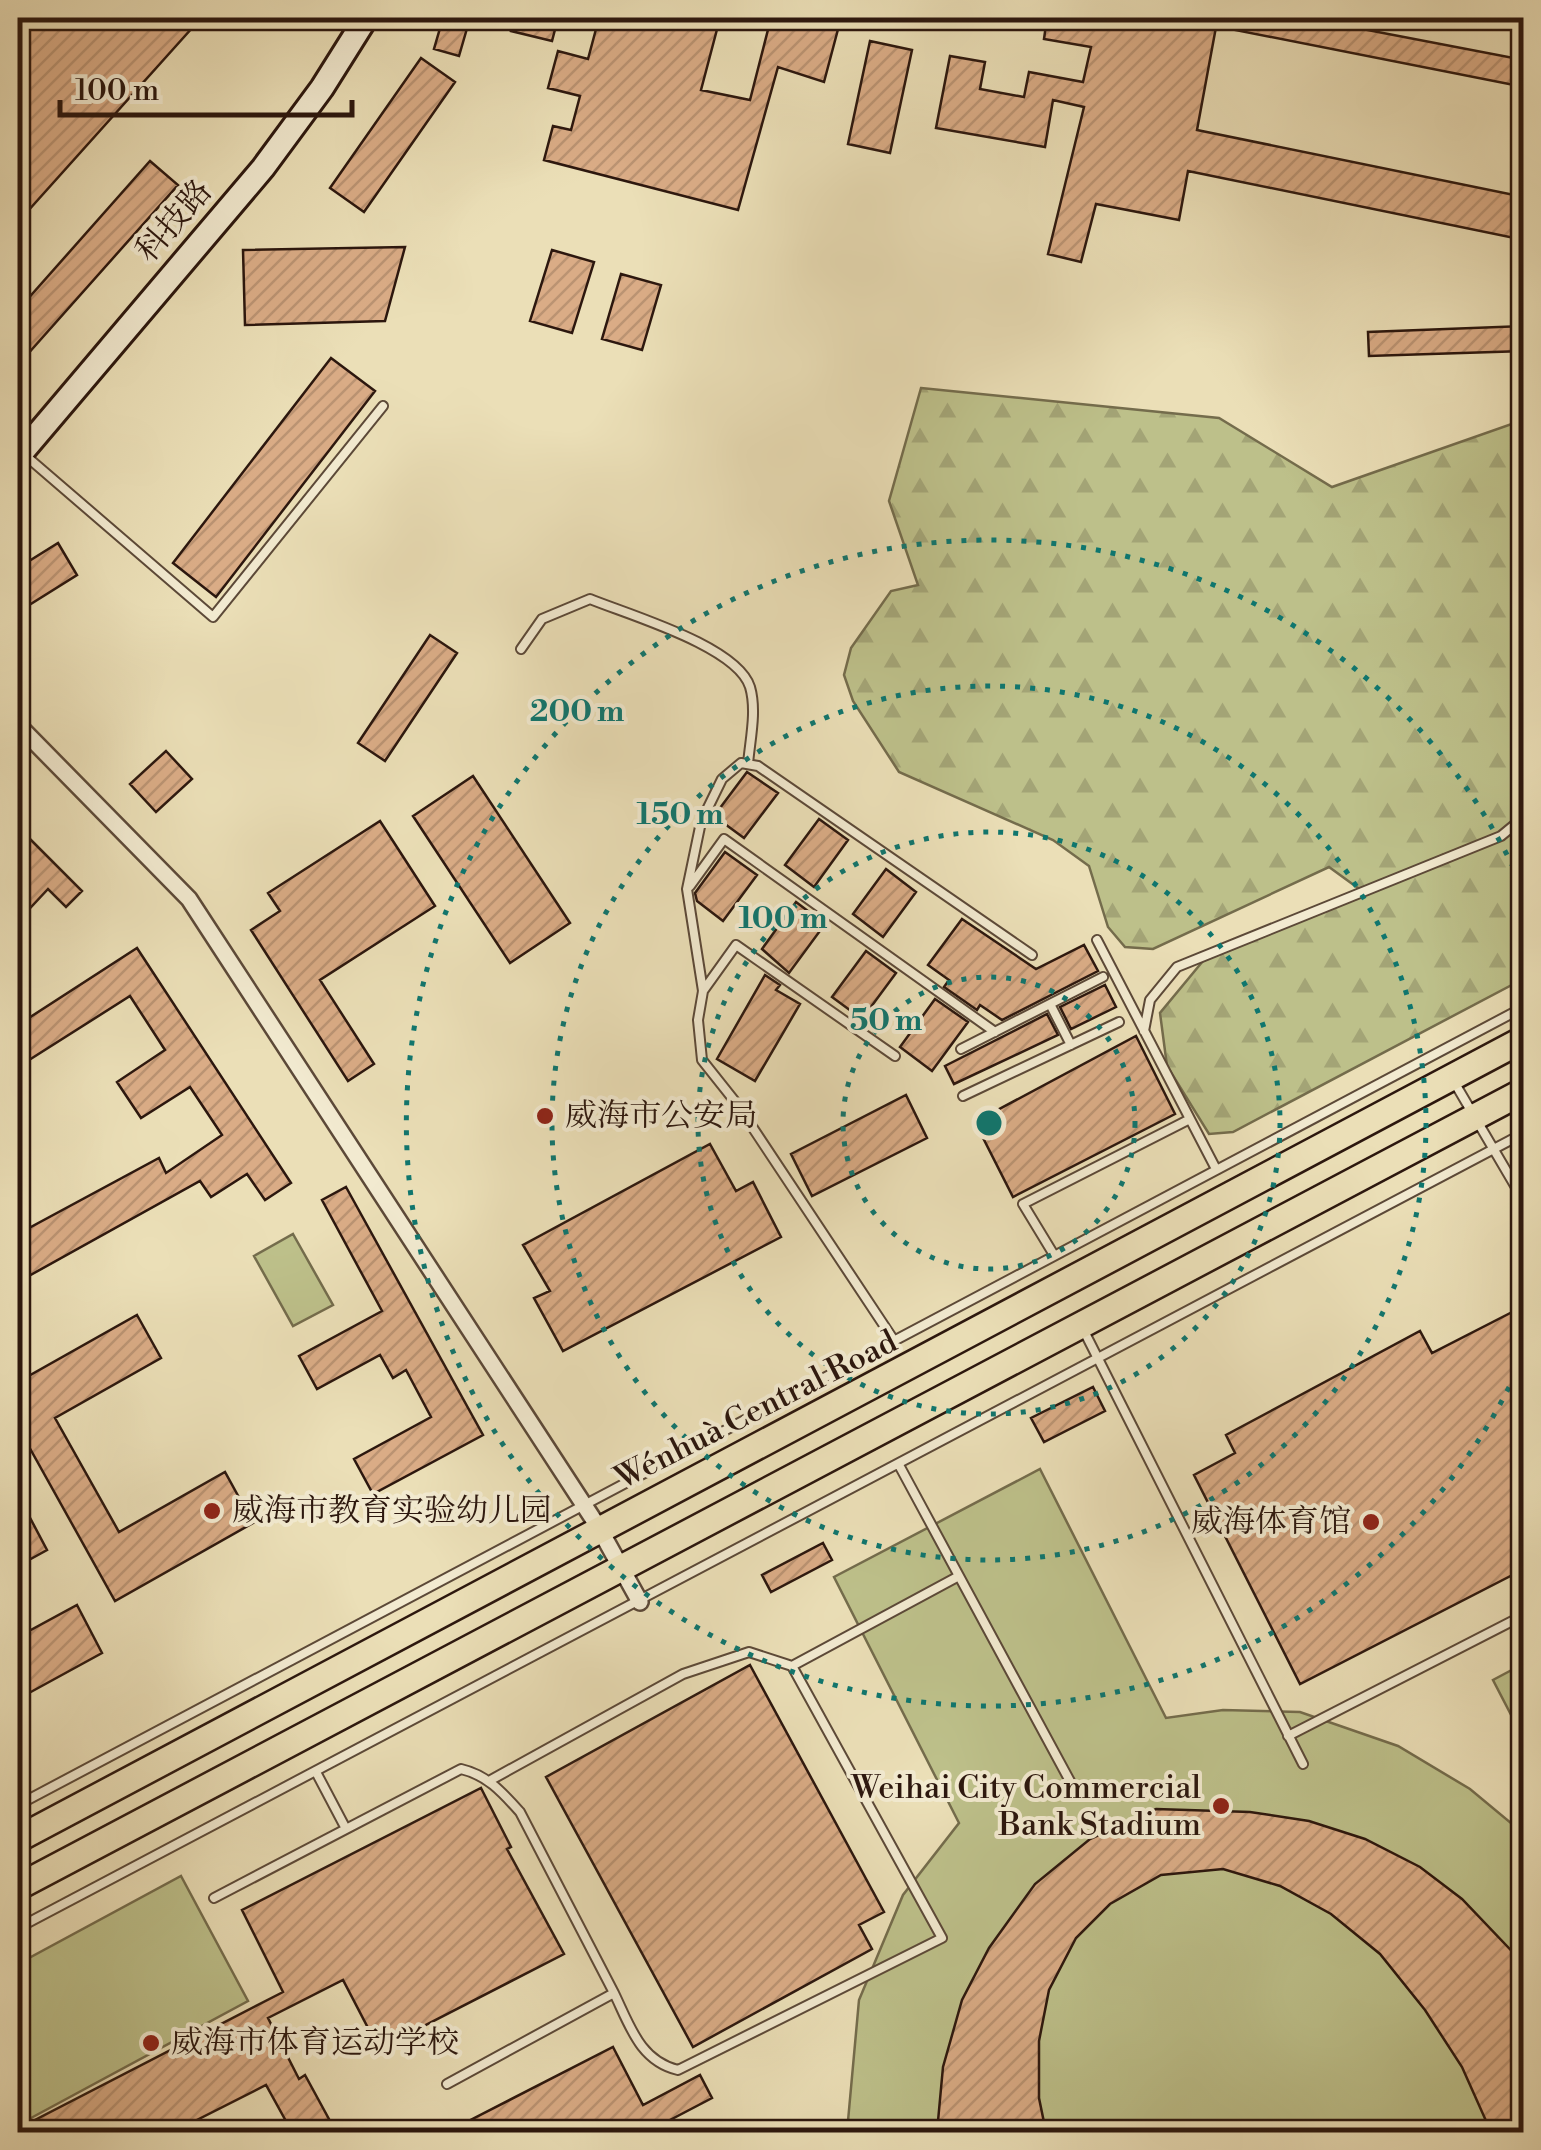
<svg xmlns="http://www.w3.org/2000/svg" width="1541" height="2150" viewBox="0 0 1541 2150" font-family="'Libre Bodoni','Noto Serif SC',serif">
<defs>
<pattern id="forest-firs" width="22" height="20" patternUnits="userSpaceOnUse" patternTransform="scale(2.5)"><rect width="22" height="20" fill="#bdc08a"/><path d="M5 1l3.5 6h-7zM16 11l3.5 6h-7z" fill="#a3a476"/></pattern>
<pattern id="building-hatch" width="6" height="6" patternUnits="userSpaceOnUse" patternTransform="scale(2.5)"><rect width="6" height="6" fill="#daac86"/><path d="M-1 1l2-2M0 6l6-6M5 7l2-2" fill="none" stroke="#bb9372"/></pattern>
</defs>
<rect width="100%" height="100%" fill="#ebdfb7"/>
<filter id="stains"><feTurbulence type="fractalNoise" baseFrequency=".002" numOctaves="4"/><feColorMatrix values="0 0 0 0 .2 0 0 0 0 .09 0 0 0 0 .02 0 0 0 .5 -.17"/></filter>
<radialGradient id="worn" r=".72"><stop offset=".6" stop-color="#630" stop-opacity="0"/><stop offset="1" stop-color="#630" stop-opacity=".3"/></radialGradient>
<!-- green -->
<path fill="#bdc08a" stroke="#746c4c" stroke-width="2.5" d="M293,1234l40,71 -40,21 -39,-70z
M1040,1469l126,249 57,-8 77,2 98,34 72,43 53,44v299h-676l12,-132 44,-105 56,-72 -125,-246z
M1523,1664v74l-30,-58z
M181,1876l67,125 -230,124v-161z"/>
<!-- forest -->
<path fill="url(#forest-firs)" stroke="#746c4c" stroke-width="2.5" d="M921,388l298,30 113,69 191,-67v559l-290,153 -24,2 -42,-68 -7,-53 43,-52 159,-70 -33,-24 -176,82 -28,-2 -17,-20 -19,-61 -36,-26 -154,-68 -46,-71 -9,-26 7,-27 40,-57 27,-6 -29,-84z"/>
<!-- building -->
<path fill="url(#building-hatch)" stroke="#2c170e" stroke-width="2.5" d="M18,18h183l-183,204z
M443,18h27l-11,38 -25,-7z
M515,18h43l-6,23 -41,-10z
M599,18h121l-19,72 49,10 21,-82h70l-17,64 -46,-15 -40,143 -194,-50 9,-34 18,4 9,-34 -32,-8 10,-37 30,8z
M1047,18h118l51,9 -19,103 327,67v43l-336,-69 -9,49 -83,-16 -15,58 -33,-8 36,-147 -31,-7 -8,47 -109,-19 14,-72 35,6 -5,27 44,8 5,-25 54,10 8,-35 -47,-8z
M1210,18h95l219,42v27l-314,-62z
M870,41l42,9 -22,103 -42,-9z
M421,58l34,24 -91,130 -34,-24z
M150,161l28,24 -160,180v-55z
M405,247l-20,74 -140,4 -2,-75z
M552,250l42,12 -22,71 -42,-12z
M621,274l40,11 -19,65 -40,-11z
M1524,326v25l-155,5 -1,-24z
M331,358l44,33 -159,206 -43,-34z
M58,543l19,32 -59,37v-44z
M430,635l27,18 -72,108 -27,-18z
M166,751l26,28 -36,33 -26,-28z
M747,772l31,21 -34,45 -30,-22z
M473,776l97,147 -60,40 -97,-147z
M819,819l29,21 -34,47 -29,-22z
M380,821l55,85 -115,74 54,84 -26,17 -97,-151 29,-19 -12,-18z
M18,827l64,64 -16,16 -18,-18 -30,32z
M725,852l32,23 -34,46 -26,-20 -2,-8z
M886,869l30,23 -33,45 -30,-23z
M796,902l29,22 -36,49 -27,-24z
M962,919l74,50 48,-24 14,26 -96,49 -22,-15 -3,5 -33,-23 5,-7 -21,-15z
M137,948l154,235 -26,17 -18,-26 -36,23 -11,-16 -182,101v-48l141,-76 7,15 56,-38 -32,-48 -49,31 -24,-36 48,-32 -35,-54 -112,71v-42z
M866,951l30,22 -34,46 -30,-22z
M765,975l15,10 -4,5 24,14 -45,77 -38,-22z
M1105,985l11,22 -45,22 -11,-22z
M935,999l33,23 -36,49 -32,-24z
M1047,1014l11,21 -104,49 -9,-18z
M1136,1036l39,78 -162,83 -38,-75z
M906,1095l21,43 -115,58 -21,-42z
M710,1144l26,47 17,-9 28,55 -218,114 -29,-53 16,-7 -27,-46z
M346,1187l137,248 -110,59 -19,-35 77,-42 -25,-47 -13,8 -13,-23 -63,34 -18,-33 83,-45 -60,-111z
M1524,1306v263l-224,115 -106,-209 41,-22 -9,-18 194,-104 12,22z
M137,1315l24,43 -106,60 64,114 106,-60 28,51 -138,78 -97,-174v-45z
M1093,1387l12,24 -61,31 -13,-24z
M18,1495l29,55 -29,16z
M823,1543l9,17 -61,32 -9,-17z
M77,1605l25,48 -84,46v-62z
M750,1665l134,247 -25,13 13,24 -179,98 -147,-270z
M481,1788l30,59 -4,2 57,105 -185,95 -36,-69 -75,38 31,61 6,-4 31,57h-44l-26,-47 -93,47h-131l-7,-12 248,-128 -41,-82z
M1156,1809l94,3 59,9 56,18 55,28 42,32 62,65v168h-33l-29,-65 -37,-57 -45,-56 -49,-40 -51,-28 -57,-17 -62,6 -51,29 -34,34 -27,52 -10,51v57l7,34h-109l6,-65 19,-67 27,-52 46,-64 55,-45z
M613,2047l30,58 57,-30 12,23 -65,34h-200z"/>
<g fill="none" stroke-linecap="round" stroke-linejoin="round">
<!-- lane casing -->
<g stroke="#5c4938" stroke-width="12">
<path id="lane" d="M26,456l187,161 170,-211
M521,649l21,-30 48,-20c39,16 147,47 160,88 7,24 0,53 -2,77
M690,886l34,-47 271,193
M1097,940l119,229
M703,991l33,-46 159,111
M1050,1004l21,41
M1144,1031l6,-31 27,-33 324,-131 23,-19
M961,1049l142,-72
M1453,1080l71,121
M963,1096l156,-74
M1054,1255l-31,-51 167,-85
M1084,1331l219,433
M893,1339l-156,-235 -35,-44 -4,-40 5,-29 -16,-102 14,-67 21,-43 19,-16 17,3 274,189
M899,1465l179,331
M1288,1736l236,-121
M316,1772l29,55
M489,1781l194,-107 66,-22 43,14
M18,1805l1506,-798
M214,1898l247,-129c26,6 41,23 59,43l94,181 -167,91
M18,1928l1506,-795
M614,1993c16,33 26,68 64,77l264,-132 -150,-272 167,-90"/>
</g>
<!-- street casing -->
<g stroke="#5c4938" stroke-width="20">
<path id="street" d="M18,725l171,174 410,629 41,74"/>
</g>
<!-- secondary casing -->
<g stroke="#2c170e" stroke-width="28">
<path id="secondary" d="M18,457l245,-289 59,-80 44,-70"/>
</g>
<!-- primary casing -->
<g stroke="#2c170e" stroke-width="30">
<path id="primary" d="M18,1839l1506,-800
M18,1887l1506,-796"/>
</g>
<!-- lane -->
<use href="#lane" stroke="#f2ead0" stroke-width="8"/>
<!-- street -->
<use href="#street" stroke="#f2ead0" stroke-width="15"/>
<!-- secondary -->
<use href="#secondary" stroke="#f2ead0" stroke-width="22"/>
<!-- primary -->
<use href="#primary" stroke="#ebdfb7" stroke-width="25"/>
</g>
<!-- distance rings -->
<g fill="none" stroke="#0f766e" stroke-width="5" stroke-dasharray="5 10">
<circle cx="989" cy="1123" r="146"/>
<circle cx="989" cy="1123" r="291"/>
<circle cx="989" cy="1123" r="437"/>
<path d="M1522 1360A583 583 0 1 1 1522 886"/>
</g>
<!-- markers -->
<g fill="#8f2418" stroke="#f2ead0" stroke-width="4">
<circle cx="545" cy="1116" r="10"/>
<circle cx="212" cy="1511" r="10"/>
<circle cx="1371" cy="1522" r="10"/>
<circle cx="1221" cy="1806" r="10"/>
<circle cx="151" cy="2043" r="10"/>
</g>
<g text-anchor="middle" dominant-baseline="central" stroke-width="8" stroke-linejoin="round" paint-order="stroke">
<!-- street labels -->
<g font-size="32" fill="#2c170e" stroke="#f2ead0">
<text transform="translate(174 221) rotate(-49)">科技路</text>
<text transform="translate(756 1410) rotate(-27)">Wénhuà Central Road</text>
</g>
<!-- poi labels -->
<g font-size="32" fill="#2c170e" stroke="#f2ead0" text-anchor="start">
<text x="565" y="1116">威海市公安局</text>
<text x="232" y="1511">威海市教育实验幼儿园</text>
<text x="1351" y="1522" text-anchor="end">威海体育馆</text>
<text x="1201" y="1788" text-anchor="end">Weihai City Commercial<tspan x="1201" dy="37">Bank Stadium</tspan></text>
<text x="171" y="2043">威海市体育运动学校</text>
</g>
</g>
<circle cx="989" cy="1123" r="15" fill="#0f766e" stroke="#f2ead0" stroke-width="5"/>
<g font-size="30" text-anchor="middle" font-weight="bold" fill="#0f766e" stroke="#f2ead0" stroke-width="8" stroke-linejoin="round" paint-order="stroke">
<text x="577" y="721">200 m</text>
<text x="680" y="824">150 m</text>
<text x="783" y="928">100 m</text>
<text x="886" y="1030">50 m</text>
</g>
<!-- margin -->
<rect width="1541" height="2150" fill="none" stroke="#ebdfb7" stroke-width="60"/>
<rect x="20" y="20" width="1501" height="2110" fill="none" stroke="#2c170e" stroke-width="5"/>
<rect x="30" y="30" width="1481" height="2090" fill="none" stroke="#2c170e" stroke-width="2.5"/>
<!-- scale -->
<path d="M60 100v15h292v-15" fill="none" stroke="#2c170e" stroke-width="5"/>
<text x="75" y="100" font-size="30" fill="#2c170e" stroke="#f2ead0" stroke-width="8" paint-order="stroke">100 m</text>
<rect width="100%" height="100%" filter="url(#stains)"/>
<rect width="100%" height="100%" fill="url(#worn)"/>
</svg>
